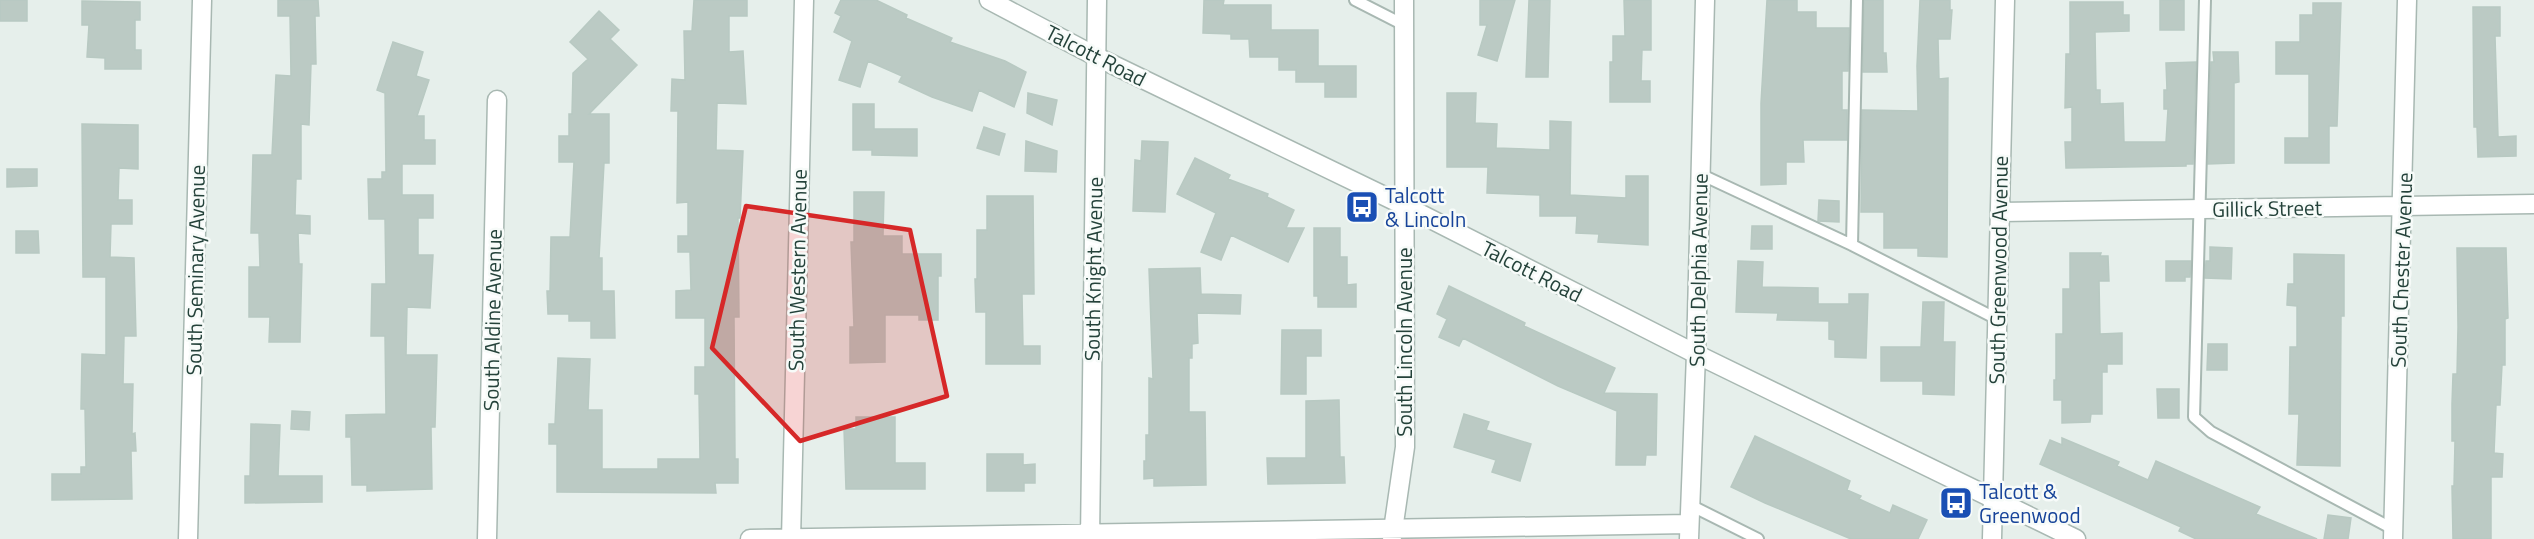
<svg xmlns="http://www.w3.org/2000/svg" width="2534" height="539" viewBox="0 0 2534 539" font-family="'Titillium Web',sans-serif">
<rect width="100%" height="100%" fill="#e6efeb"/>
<!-- building -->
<path fill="#bbcac4" stroke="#b8c9c2" stroke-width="1.5" d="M0,0h27v21h-27z
M278,0h40l1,16h-4l1,48h-5l-2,61 -8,-1v55h-5l-1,36 15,1v18l-12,-1 1,31h3l-2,78h-31l1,-25h-21v-50h11l-1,-34h-8l2,-78h19l4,-80 15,1 -1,-60h-12z
M694,0h53v16h-18v36l14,-1 3,53 -29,-1 -1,47 27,1 -3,67h-2l1,99h-5l1,142h3v24h-23l1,10 -159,-1v-48h-8v-20h6l3,-66 32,1 -2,51h14v59h56v-10h42l-1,-65h-4v-27h10v-49h-29v-27l15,-1 -1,-38h-12v-16h10v-34l-11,1 1,-92h-7l1,-32 13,1 -1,-49h8z
M841,0h35l31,15 -1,3 46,20 -2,4 55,19 21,11 -12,35 -35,-17 -7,21 -40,-14 -33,-15 3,-6 -34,-15 -8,26 -21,-7 13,-39 -18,-9 7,-16 -6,-3z
M1204,0h20l-1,5h48v25h47v36h38v31h-31v-15h-29v-12h-17v-13h-29l-1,-18h-18v-5l-28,-1z
M1480,0h35l-18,61 -19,-6 9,-30h-7z
M1529,0h21l-2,77h-22z
M1624,0h27v50h-9l-1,31h9v21h-40v-40h3v-26h12z
M1767,0h30v12h19v16h33l-1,43h-6v39h5v30h-44l1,22h-18v22l-25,1v-82z
M1864,0h19v53h3l1,19h-24z
M1920,0h30v10h2l-2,29h-12l1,40 9,-1 -1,179 -29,-1v-8h-34v-36h-23l1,-102 56,1 -1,-45z
M2160,0h24v30h-24z
M82,1l58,1v18h-5v30h6v19h-36v-11l-18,-1 2,-32h-7z
M2070,2h53v13h6v16l-34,1 1,58h4v14l23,-1 1,39h42l2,-33h-4v-19h3l-1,-27 30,-1 -3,102h-7v2l-120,2 -1,-26h7v-35l-7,1 1,-54h4z
M2313,3h28l-4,123h-8v37h-44v-25h24v-64h-33v-32h24v-27h13z
M2473,7h27v29h-5l3,101 18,-1v20l-38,1 -1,-30h-3z
M599,11l20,19 -9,9 27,26 -48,49h20v49h-5l-5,95h3v33h12l1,47h-24v-17h-22v-7h-21l-1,-23h3l1,-54h19l4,-75h-15v-26h10v-22h3l1,-41 15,-14 -18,-17z
M393,42l30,10 -7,24 13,4 -12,36h7v24h11v24h-33v31h31v23h-15v37h15l-3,53 -23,-1 -1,48h31l-2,72h-4l1,62 -65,2v-6h-15l-1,-48h-5v-22l40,-1 -1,-78h-14l1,-52h14l-1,-65h-16l-1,-40h14v-7h4l-1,-79 -8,-3z
M2213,52h25l1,30 -5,1v80l-26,1 3,-102h3z
M1028,93l29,7 -5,25 -25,-12z
M1447,93h29l-1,30 22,1 -1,24 54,2v-29l21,1 -1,73 56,3v-22h22v69l-50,-3 1,-8 -23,-1 1,-17h-37v-21l-53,-2 1,-26h-41z
M853,104h21v25h43v27l-45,-1v-5h-19z
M82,124l56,1v44l-19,-1 -1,32h14v24h-21l-1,33 24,1 2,78h-12l-1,48h10l-1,50 3,-1 1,18h-5l1,48 -80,1v-26h29v-7h5l-1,-58h-4l1,-55 24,1v-78h-23z
M984,127l21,7 -6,21 -22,-7z
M1026,141l31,10 -1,21 -31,-1z
M1142,141l26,1 -3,70 -32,-1 2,-51 6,1z
M1195,158l35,17 -2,4 40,15 -1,3 27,13 -8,18h18l-16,34 -57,-27 -10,25 -20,-8 15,-39 -39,-19z
M7,169h30v17l-30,1z
M854,192h30l-1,44h19v18h39v22h-3v44h-19v-5h-34v47l-35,1v-36h4l-3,-85h3z
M987,196h46l1,98h-12l1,52h17v18h-54v-52h-10l-1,-33h2v-49h10z
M1819,200l20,1v21l-21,-1z
M1752,226h20v23h-21z
M1314,228h26v29h7v28l9,-1v23h-38v-11h-4z
M16,231h22l1,22h-23z
M2210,247l22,1 -1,31 -26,-1 1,-17h4z
M2457,248h49l2,70 -3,1v46h-3l-2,40h-4l-2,48 9,1 -1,23h-11v62h-38l-1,-53h2l1,-45h-3v-37l1,-30h4l1,-47z
M2070,253h31l-1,3h8l1,25h-10l1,53 22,-1v31h-15v8h-5v42h-11l-1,8 -28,1v-23h-8v-20h2v-46h7v-45h7z
M2294,254l50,1v61h-3l-1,150 -43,-1 2,-51h-10l1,-67h7v-41l-10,-1 1,-21h6z
M1738,261l25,1 -1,25 56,1v16h31v-10h19l-2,64 -31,-1v-17l-6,-1v-18l-52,-1 1,-7 -42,-1z
M2166,261h25l-1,16h-5v4h-19z
M1200,268l1,26 40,1 -1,19 -43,-1 1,30 -6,1v14h-3v54h16l1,73 -52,1v-8l-10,1v-18h2v-26h3v-57l4,1 -4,-110z
M1449,286l76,37 -1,3 91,42 -11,25 53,1 -1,61h-10l-1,10h-29l1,-54 -59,-25 -95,-48 -4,8 -20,-9 8,-18 -10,-5z
M1923,302h21l-1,40h12l-1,53 -31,-1v-13h-42v-34h40z
M1282,330h39v26h-15v38h-25z
M2208,344h19v26h-20z
M2157,389h22v29h-21z
M1339,400l1,57h4l1,26 -77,1 -1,-26h39v-57z
M292,411l18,1 -1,18 -18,-1z
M1464,414l25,8 -3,8 45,14 -11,37 -28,-9 4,-12 -42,-13z
M856,417h39v46h30v26h-79l-2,-60h12z
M251,424l29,1 -2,51h44v26l-77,1v-27h5z
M1755,436l95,45 -3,9 14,6 -2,3 31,14 3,-8 34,15 -9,19h-67l-86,-36 -34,-16z
M2062,438l57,24 -2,4 31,14 8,-19 104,46 -4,7 61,25h-121l-17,-8 2,-4 -141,-63 10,-24 12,5z
M987,454h36v11l12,-1v19h-11v8h-37z
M2328,515l23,3 -3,21h-24z"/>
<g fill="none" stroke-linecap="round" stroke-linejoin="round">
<!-- service casing -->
<g stroke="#a8b8b2" stroke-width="14">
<path id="service" d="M1355,0l49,25
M2205,0l-11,417 17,15 182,97
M1700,174l152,71 145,74
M1852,245l5,-245
M1690,505l68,34"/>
</g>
<!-- minor casing -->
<g stroke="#a8b8b2" stroke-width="21">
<path id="minor" d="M2000,212l534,-8
M1392,537l13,-90 -1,-447
M188,539l14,-539
M487,539l10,-439
M750,539l939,-15
M791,539l13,-539
M1090,539l7,-539
M1689,539l7,-185 9,-354
M1992,539l13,-539
M2393,539l14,-539"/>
</g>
<!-- tertiary casing -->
<g stroke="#a8b8b2" stroke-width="21">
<path id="tertiary" d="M989,0l106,56 308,149 293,149 380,185"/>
</g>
<!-- service -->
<use href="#service" stroke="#fff" stroke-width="10"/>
<!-- minor -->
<use href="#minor" stroke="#fff" stroke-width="18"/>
<!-- tertiary -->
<use href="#tertiary" stroke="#fff" stroke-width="18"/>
</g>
<!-- marked area -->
<path fill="#d62828" fill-opacity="0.2" stroke="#d62828" stroke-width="4.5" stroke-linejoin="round" d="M746,206l164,24 37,166 -147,45 -88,-93z"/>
<!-- icons -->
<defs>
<g id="bus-square" transform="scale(1.725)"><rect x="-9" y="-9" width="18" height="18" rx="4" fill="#1a4fb4" stroke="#f7fbf9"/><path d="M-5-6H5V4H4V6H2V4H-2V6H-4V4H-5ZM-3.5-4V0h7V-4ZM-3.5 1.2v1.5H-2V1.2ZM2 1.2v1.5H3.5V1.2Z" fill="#fff"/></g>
</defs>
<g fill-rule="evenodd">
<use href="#bus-square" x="1362" y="207"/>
<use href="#bus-square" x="1956" y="503"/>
</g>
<g text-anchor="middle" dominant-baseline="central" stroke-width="5" stroke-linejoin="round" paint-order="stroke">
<!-- street labels -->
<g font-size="21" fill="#24423a" stroke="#f7fbf9">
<text transform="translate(1096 55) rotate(27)">Talcott Road</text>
<text transform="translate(2267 208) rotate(-1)">Gillick Street</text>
<text transform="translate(1093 269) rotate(-89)">South Knight Avenue</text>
<text transform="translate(195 270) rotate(-89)">South Seminary Avenue</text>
<text transform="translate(797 270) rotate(-89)">South Western Avenue</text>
<text transform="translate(1698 270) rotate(-89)">South Delphia Avenue</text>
<text transform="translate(1998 270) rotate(-89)">South Greenwood Avenue</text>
<text transform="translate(2401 270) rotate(-88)">South Chester Avenue</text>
<text transform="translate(1532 271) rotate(27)">Talcott Road</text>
<text transform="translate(492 320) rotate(-89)">South Aldine Avenue</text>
<text transform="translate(1404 342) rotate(-90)">South Lincoln Avenue</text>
</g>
<!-- transit labels -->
<g font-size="21" fill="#164399" stroke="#f7fbf9" text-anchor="start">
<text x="1385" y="195">Talcott<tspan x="1385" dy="24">&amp; Lincoln</tspan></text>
<text x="1979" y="491">Talcott &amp;<tspan x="1979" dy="24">Greenwood</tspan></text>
</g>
</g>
</svg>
